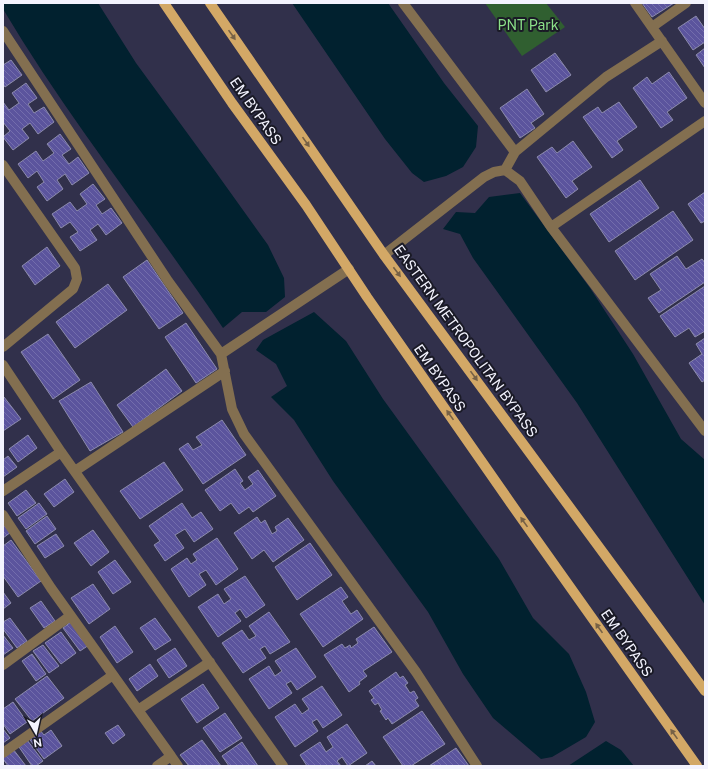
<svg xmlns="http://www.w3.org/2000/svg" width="708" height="769" viewBox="0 0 708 769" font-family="'Public Sans',sans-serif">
<defs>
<pattern id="building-back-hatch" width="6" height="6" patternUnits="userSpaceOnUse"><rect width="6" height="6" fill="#5b549d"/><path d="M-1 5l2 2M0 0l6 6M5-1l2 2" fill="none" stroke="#736dac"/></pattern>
</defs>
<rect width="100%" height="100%" fill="#31304b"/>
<!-- park -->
<path fill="#305f30" d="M485,3h61l19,24 -43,29z"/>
<!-- water -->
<path fill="#01212f" d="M3,3h95l38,60 79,108 53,74 16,33 1,19 -19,15h-24l-19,16c-72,-107 -154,-208 -220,-319z
M292,3h96l56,80 34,43 -2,21 -13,20 -17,9 -22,6 -12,-9 -27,-34z
M520,193l70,95 43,66 48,85 24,21v145l-128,-202 -104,-145 -13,-24 -17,-5 13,-17 19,1 14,-16z
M314,312l32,29 37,58 116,160 34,59 36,36 17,38 9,30 -9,15 -34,20 -11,2 -48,-41 -30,-44 -35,-62 -95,-131 -39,-61 -23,-23 16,-11 -11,-22 -20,-14 7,-10z
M606,741l15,9 13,16h-66z"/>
<!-- building -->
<path fill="url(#building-back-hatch)" stroke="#8c8bac" d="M642,3h32l-22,14z
M696,16l9,13v13l-12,8 -15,-22z
M705,48v20l-9,-13z
M555,53l16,22 -25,17 -15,-22z
M11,60l11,15 -17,12 -2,-3v-19z
M669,72l18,26 -20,14 6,8 -12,8 -28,-40 14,-11 5,7z
M26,83l11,15 -9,6 6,9 10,-6 10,15 -16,12 -8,-11 -8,6 7,9 -16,12 -10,-13 7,-6 -7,-9v-20l6,8 10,-7 -7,-10z
M527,89l17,25 -13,9 4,5 -15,10 -20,-30z
M619,102l18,25 -20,14 6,9 -11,8 -29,-41 15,-10 4,6z
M60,134l11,15 -9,6 7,9 9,-7 11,16 -17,12 -7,-11 -8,6 6,9 -16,12 -10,-14 7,-5 -7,-11 -9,7 -10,-14 18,-13 7,10 11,-8 -7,-9z
M573,141l19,26 -20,14 6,8 -12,9 -29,-41 15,-10 5,6z
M640,180l19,28 -50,34 -19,-28z
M93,184l12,15 -9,6 6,9 9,-6 11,15 -16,12 -8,-11 -8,6 7,10 -17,11 -10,-14 8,-5 -8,-10 -9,6 -9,-14 18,-12 7,9 10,-7 -7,-10z
M705,192v29l-4,2 -13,-19z
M673,211l20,29 -58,40 -20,-29z
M47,247l13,19 -25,19 -13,-19z
M677,256l9,13 16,-10 3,4v19l-46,31 -11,-15 13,-8 -11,-16z
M147,260l36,53 -24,16 -36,-52z
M108,284l19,26 -52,38 -19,-26z
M705,286v45l-10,6 -6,-9 -14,9 -15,-21z
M186,323l31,46 -21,14 -31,-46z
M48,334l32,46 -27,19 -32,-47z
M705,338v42l-3,2 -13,-19 13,-9 -6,-10z
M166,369l16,22 -49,36 -16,-22z
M91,382l32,50 -33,19 -31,-50z
M4,397l17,22 -18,12v-33z
M222,420l24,35 -43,29 -24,-35 9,-6 5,7 9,-5 -6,-8z
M28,435l9,13 -19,14 -9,-13z
M8,456l9,11 -14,10v-17z
M164,462l19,28 -43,29 -20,-28z
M235,469l8,12 -3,2 5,7 8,-6 -5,-7 10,-7 18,26 -23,16 -4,-5 -10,7 -8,-11 -11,8 -15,-21z
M65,479l9,13 -20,15 -10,-13z
M26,490l10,13 -19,13 -9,-13z
M39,503l8,11 -21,15 -8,-11z
M182,503l10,15 9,-6 12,17 -19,13 -9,-13 -10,6 9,13 -19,13 -11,-16 6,-4 -11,-15z
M47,516l9,13 -21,15 -9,-13z
M257,517l4,6 4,-3 7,14 5,-3 -2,-4 13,-9 16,22 -31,22 -9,-12 -12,9 -18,-26z
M3,520l8,12 -8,6z
M93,530l16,22 -18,14 -17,-23z
M56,534l8,12 -19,12 -8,-12z
M217,538l21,31 -22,16 -10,-15 -7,4 7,11 -17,12 -18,-28 16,-11 4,6 6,-4 -4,-6z
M11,540l30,41 -23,16 -15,-21v-30z
M310,543l22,32 -35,25 -22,-33z
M115,560l16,22 -18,12 -15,-22z
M245,576l20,29 -19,13 -6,-9 -5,4 6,8 -23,16 -20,-30 20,-13 6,10 7,-5 -7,-10z
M93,584l17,25 -21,15 -18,-26z
M341,587l7,10 -6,4 9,13 6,-4 6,9 -40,28 -23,-33z
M3,592l8,11 -8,6z
M41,601l14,20 -11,7 -14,-20z
M269,612l21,30 -20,12 -5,-8 -5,3 6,9 -23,15 -21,-30 20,-13 7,10 7,-4 -7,-10z
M10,618l17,23 -10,7 -14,-19v-7z
M155,618l16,22 -16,10 -15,-22z
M72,621l17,24 -9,6 -17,-23z
M115,626l18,26 -16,11 -17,-26z
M374,627l18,25 -29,19 4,5 -8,6 1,2 -11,8 -25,-37 18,-11 3,4 5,-3 1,3 7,-5 -2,-4z
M61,632l15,21 -15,11 -16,-21z
M3,635l10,13 -10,7z
M43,645l16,21 -10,7 -16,-22z
M175,648l12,18 -18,12 -12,-18z
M296,648l20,29 -19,13 -6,-9 -5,3 6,9 -23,16 -20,-30 20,-13 6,10 7,-5 -7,-10z
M32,654l14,20 -10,7 -14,-20z
M150,664l8,12 -21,15 -8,-12z
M396,672l4,6 3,-2 5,7 -3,2 5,8 4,-2 4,7 -3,2 4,6 -27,18 -4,-6 -2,2 -6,-9 2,-1 -4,-7 -3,2 -4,-5 3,-2 -5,-7z
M47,676l17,22 -32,23 -17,-22z
M203,684l16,24 -22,15 -16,-24z
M322,686l20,29 -19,13 -6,-9 -5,3 6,9 -23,16 -20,-30 20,-13 7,10 7,-5 -7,-10z
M13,702l14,20 -17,12 -7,-10v-15z
M422,711l23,33 -34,22h-8l-20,-29z
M225,713l17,25 -22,14 -17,-24z
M347,724l20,29 -19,13 -6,-9 -5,4 4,5h-34l-7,-11 20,-13 6,10 7,-5 -6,-10z
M118,725l7,10 -12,9 -8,-11z
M3,729l7,9 -7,5z
M39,729l5,6 7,-5 11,16 -18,13 -16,-22z
M27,740l16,21 -7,5h-4l-13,-19z
M202,740l19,26h-32l-9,-11z
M242,742l16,24h-29l-7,-10z
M456,748l13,18h-40z
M13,749l13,17h-18l-5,-7v-3z
M372,761l4,5h-11z"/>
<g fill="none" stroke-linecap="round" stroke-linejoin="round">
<!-- minor -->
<path stroke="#836f50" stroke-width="10" d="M403,3l112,149
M635,3l70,100
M652,27l34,-24
M3,31l165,250 53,73 128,-85
M3,165l72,103 2,11 -4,10 -70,58
M505,170l10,-18 91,-75 56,-36
M551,227l154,-106
M384,255l100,-78 10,-5 11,-2 15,11 31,46 154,204
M221,354l11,55 12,25 172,238 61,94
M3,365l58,87 222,314
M75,471l150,-100
M3,491l58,-39
M3,515l48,73 87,122
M3,665l67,-49
M3,753l110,-78
M171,756l7,10
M157,766l14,-10 -33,-46 72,-48"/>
<!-- major -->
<path stroke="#d3a866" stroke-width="10" d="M164,3l68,100 74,102 61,92 152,218 178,251
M210,3l174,252 321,436"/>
</g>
<!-- one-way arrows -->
<defs><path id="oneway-solid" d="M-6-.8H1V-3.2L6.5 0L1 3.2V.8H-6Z"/></defs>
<g fill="#766146">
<use href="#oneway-solid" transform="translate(232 35) rotate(55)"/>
<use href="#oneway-solid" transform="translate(306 142) rotate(55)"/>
<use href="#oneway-solid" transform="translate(397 272) rotate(53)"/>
<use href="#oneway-solid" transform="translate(474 376) rotate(54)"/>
<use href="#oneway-solid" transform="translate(450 415) rotate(-125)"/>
<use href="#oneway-solid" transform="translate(524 522) rotate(-125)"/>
<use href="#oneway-solid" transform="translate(599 628) rotate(-125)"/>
<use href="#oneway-solid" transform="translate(674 734) rotate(-125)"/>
</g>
<g text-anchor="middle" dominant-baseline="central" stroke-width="4" stroke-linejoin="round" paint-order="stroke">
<!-- park labels -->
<g font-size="14" fill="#8be088" stroke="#1a1a26">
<text x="528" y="25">PNT Park</text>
</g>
<!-- street labels -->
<g font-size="14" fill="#f3f3fe" stroke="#1a1a26">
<text transform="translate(256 111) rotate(55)">EM BYPASS</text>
<text transform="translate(466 341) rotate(54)">EASTERN METROPOLITAN BYPASS</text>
<text transform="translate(440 378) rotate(55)">EM BYPASS</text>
<text transform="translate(627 643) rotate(55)">EM BYPASS</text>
</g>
</g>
<!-- border -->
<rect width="708" height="769" fill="none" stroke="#f3f3fe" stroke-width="8"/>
<!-- north arrow -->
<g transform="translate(36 733) rotate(171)" stroke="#1a1a26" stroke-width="3" paint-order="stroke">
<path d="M0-3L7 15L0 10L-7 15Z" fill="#f3f3fe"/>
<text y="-6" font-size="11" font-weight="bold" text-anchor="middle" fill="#f3f3fe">N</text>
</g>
</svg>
